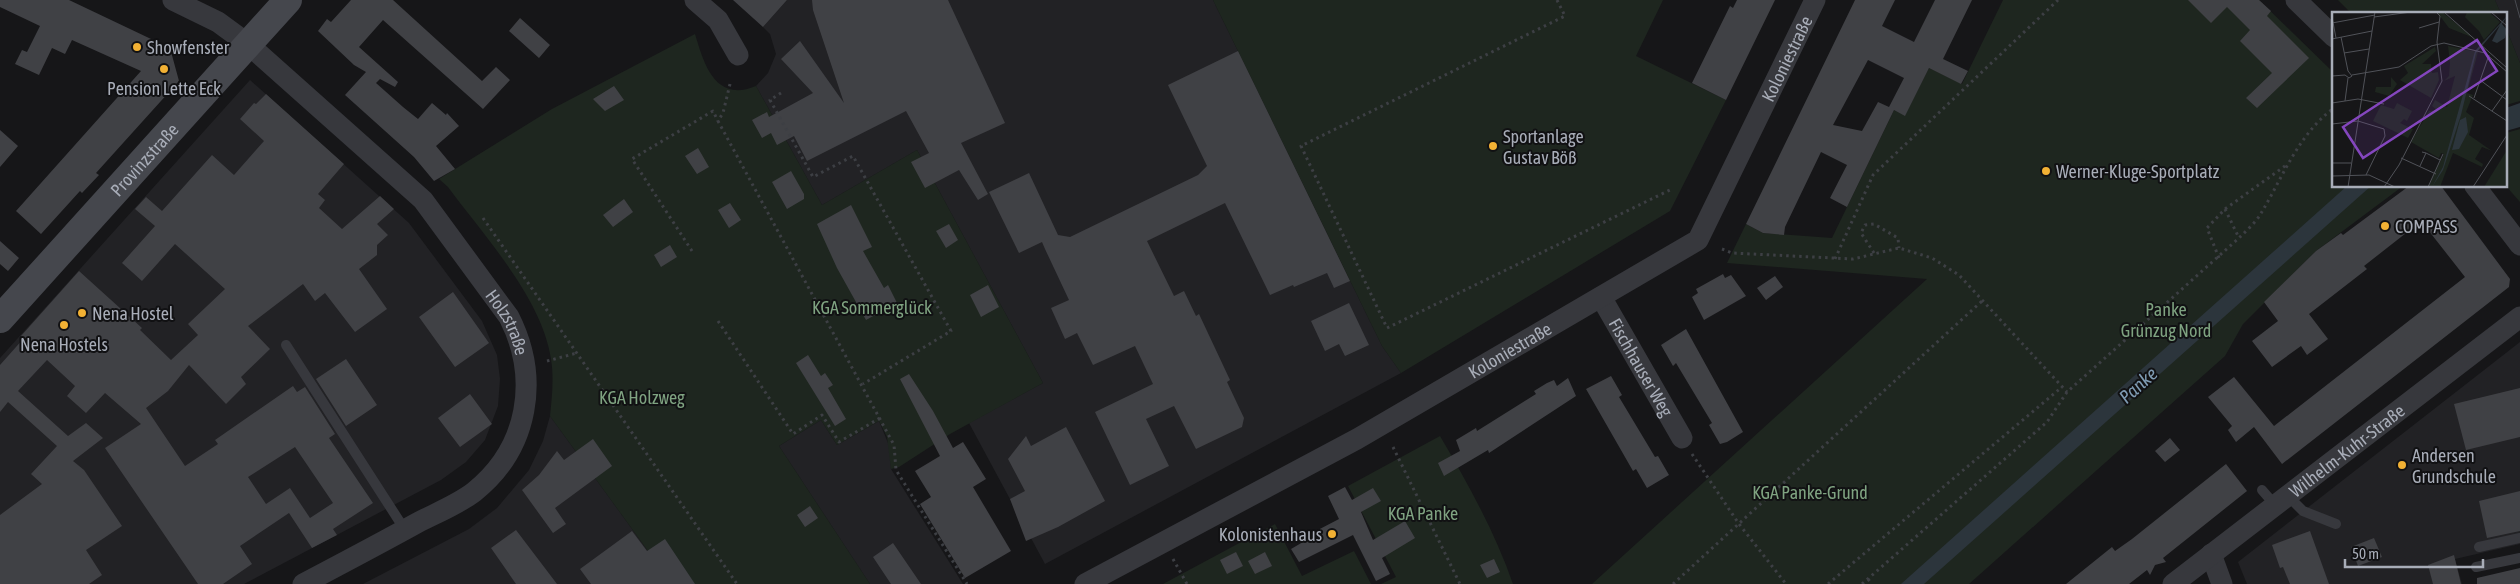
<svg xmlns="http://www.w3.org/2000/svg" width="2520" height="584" viewBox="0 0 2520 584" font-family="'Asap Condensed',sans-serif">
<rect width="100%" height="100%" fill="#161618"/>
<!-- built -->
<path fill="#222225" d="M787,0h426l169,346 19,27 -356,191 -76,-141 74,-40 -126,-233 -95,55 -66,-119 12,-13 8,-19 -6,-20 -7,-7z
M2495,0h25v63l-14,-35v-14h-5z
M250,80l159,143 73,98 15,34 3,24 -2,27 -13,34 -19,22 -25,18 -197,104h-244v-226z
M2520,342v202l-65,15 7,25h-215l-9,-22z
M550,416l122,168h-309l106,-55 28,-21 32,-38 14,-29z
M821,420l16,25 42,-24 11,27 1,21 72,115h-93l-91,-138z"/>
<!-- green -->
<path fill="#1e261f" d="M1213,0h450l-27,56 90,44 -56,111 -269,162 -19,-27z
M2003,0h256l75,73v113h69l-87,65 -73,73 -18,32 -256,228h-377l335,-305 -200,-16 19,-39 17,9 69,5 62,-128 11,5 24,-47 33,16z
M2338,0h157l6,14h-149z
M2506,28l14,35v38l-14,4z
M695,34c9,30 20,69 61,52l66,119 95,-55 126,233 -93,51 -51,33 -8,2 -4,-32 -8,-16 -42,24 -16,-25 -42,26 91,138h-198l-122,-168c2,-19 4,-38 1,-57 -9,-61 -67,-123 -103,-172l-9,-8 113,-70z
M2520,129v73l-14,-16v-53z
M1440,436c28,48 55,96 73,148h-132l15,-7 -48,-91z
M1275,524l27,52 52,-25 17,33h-208z"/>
<!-- water -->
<path fill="#2c353c" d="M2520,103v24l-14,4v-23z
M2347,186h24l-447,398h-23z"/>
<!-- building -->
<path fill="#404145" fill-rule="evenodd" d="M0,0h69l101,48 9,33 -83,92 3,2 -17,18 -2,-2 -39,43 -25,-23 125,-140 -69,-31 -7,14 -13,-6 -13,27 -24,-11 7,-14 5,2 13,-26 -40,-19z
M351,0h42l89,81 14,-14 14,13 -27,29 -100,-89 -24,27 39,35 -3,5 -15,-8 -4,4 27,24 15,12 14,-16 14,12 1,-2 12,13 -23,20 19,23 -21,12 -20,-24 -69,-62 21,-23 -12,-7 -36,-34 9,-12 4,3z
M733,0h54l-24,27z
M812,0h136l57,123 -44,20 27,51 -10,6 -19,-30 -34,18 -14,-26 18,-9 -23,-42 -99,50 -13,-25 -17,9 -6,-12 -9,5 -10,-18 15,-8 2,5 44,-24 -32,-34 19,-18 44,62 -31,-93z
M1737,0h38l-49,100 -34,-17 38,-77 3,2z
M1855,0h40l-13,26 32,16 21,-42h37l-29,59 25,12 -7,13 -32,-16 -24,48 -11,-6 -47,97 -17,-9 17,-33 -26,-13 -36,75 -1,8 -21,-2 -17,-9zM1868,60l36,18 -15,29 -11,-5 -16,29 -29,-6z
M2188,0h71l12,11 -4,5 42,42 -52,50 -11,-10 26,-25 -32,-32 10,-11 -23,-23 -16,16z
M520,18l30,27 -11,13 -30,-27z
M1238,51l112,230 -16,7 -7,-15 -33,14 -1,-2 -23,10 -45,-92 -78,38 27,55 10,-5 12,25 3,-2 31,66 -3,2 17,36 -2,9 -46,22 -22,-43 -28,13 23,47 -39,19 -35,-73 58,-28 -18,-38 -42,19 -16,-32 -12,6 -14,-31 18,-8 -24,-51 -3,-7 -23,11 -30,-61 40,-19 29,62 12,2 128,-62 9,-9 -39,-81z
M614,86l10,14 -19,11 -12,-12z
M266,94l78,70 -26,30 7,6 -6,8 23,21 38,-33 14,13 -17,15 11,11 -11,10v10l-18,14 28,40 -32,23 -30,-39 -10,8 -12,-17 -55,42 22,23 -29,28 5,7 -20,20 -37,-39 -21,26 -22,17 39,58 33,-22 -3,-4 78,-54 4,6 8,-5 30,47 -6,4 44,65 -40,26 4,6 -25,13 -23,-35 -49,33 12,18 -29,20h-25l-93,-136 36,-24 -36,-31 -19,20 -19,-17 8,-10 -28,-26 -29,31 50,45 18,-13 17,15 -30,23 11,9 38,56 -36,24 16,25 -13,9h-89v-69l42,-31 -11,-10 26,-28 -49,-44 -8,10v-47l24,-27 -3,-2 58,-65 63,57 -2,2 31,30 27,-25 -10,-11 37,-35 -50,-45 -33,37 -20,-18 33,-37 -20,-17 11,-12 16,14 50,-56 22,20 30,-34 -24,-22 14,-16 2,1zM295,447l38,56 -23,15 -20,-30 -24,16 -18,-27z
M0,130l18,16 -18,21z
M698,148l11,19 -12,7 -12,-18z
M791,171l13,23v5l-17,10 -15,-27z
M2409,186h32l69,93 -1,8 -227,177 -28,-37 -18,15 -8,-12 4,-4 -24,-29 26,-20 40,49 191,-149 -40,-51 -7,4 -3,-4 -51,40 3,3 -58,45 19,25 -21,16 -6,-9 -29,21 -20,-26 26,-20 -14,-19 52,-51 25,-18 2,2 8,-6z
M624,199l9,13 -20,15 -10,-12z
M730,203l11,17 -12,8 -11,-18z
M851,205l21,42 -9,4 21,37 4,-3 9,18 -31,17 -29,-52 -20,-44z
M949,224l9,16 -12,8 -10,-17z
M0,241l19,17 -11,13 -8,-7z
M670,245l7,12 -16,10 -7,-12z
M1723,274l2,4 6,-3 15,21 -42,24 -12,-23 6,-4 -2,-4z
M1775,276l8,11 -17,13 -9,-12z
M988,285l11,22 -18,10 -11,-22z
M453,292l36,51 -34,24 -36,-50z
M1349,303l20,42 -24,11 -6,-12 -14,7 -14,-30z
M1686,329l57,103 -16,10 -7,2 -11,-19 3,-2 -36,-60 -3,3 -12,-21z
M808,355l13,21 4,-3 8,12 -5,3 18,31 -11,7 -39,-63z
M346,359l31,46 -31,21 -30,-47z
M909,374l24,37 20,37 10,-6 23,37 -13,8 38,64 -46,27 -45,-74 11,-7 -16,-26 25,-15 -40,-77z
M1611,376l11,19 -3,2 36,60 3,-1 11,19 -22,13 -11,-19 -3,2 -47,-82z
M1568,378l8,18 -87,57 -1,-3 -44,26 -6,-13 22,-12 -4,-11 20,-12 1,3 59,-37 -2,-3 13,-8 7,-3 3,6z
M2520,388v49l-54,13 -12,-46z
M470,394l22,30 -32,23 -22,-29z
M1066,427l39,74 -47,26 -32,14 -16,-42 15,-8 -17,-32 18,-23 5,10z
M2170,438l10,12 -15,12 -10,-11z
M593,439l19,27 -57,42 11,16 -13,9 -31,-43 17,-15 18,-24 7,9z
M2226,464l21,27 -84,67 3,4 -11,3 -5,10 -3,-5 -18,14h-63l46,-37 3,4 17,-12z
M1345,487l7,13 21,-12 8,13 -20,11 12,28 32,-19 10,17 -33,20 8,16 -14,7 -23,-46 -54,27 -8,-13 24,-14 -1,-3 25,-13 -11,-23z
M2520,491v40l-33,7 -8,-37z
M810,506l8,12 -13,9 -8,-12z
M516,530l41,54h-41l-25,-36z
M632,531l15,20 18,-12 30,45h-104l-11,-15z
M2310,531l19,53h-39l-7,-17 -3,1 -8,-23z
M2374,538l8,19 -24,9 -7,-19z
M893,543l28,41h-30l-18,-27z
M1236,552l7,14 -16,8 -7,-14z
M1265,552l7,14 -17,8 -7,-13z
M2454,555l7,29h-28l-5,-19z
M1494,559l6,13 -13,6 -7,-13z
M2520,568v16h-43v-6z"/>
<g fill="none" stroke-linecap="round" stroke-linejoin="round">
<!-- path -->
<path stroke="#3d3f44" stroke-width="3" stroke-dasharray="2.5 4" stroke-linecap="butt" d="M1557,0l8,16 -264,130 86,182 285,-139
M730,84l-7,29 -5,8 176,324 2,25 71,114
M781,93l-11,7 43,77 40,-21 98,175 -88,53
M2225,209l14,29
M483,218l254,366
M1722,249l10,4 121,6 46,-11 33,10 27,17 108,117
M692,251l-60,-92 81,-48 5,10
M1874,253l-13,-20 4,-8 9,-1 24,14 1,10
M2219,258l-12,-30 18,-19 60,-43
M1835,259l38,-84 185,-175
M718,321l75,113 29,-19 17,27 41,-24
M547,361l30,-8
M1393,447l67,137
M1692,454l47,70 47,60
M1173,559l14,25
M1868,579l4,5
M1673,584l309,-283
M1828,584l234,-197
M1862,584l185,-162 20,-30 172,-154c7,-7 16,-15 21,-23 22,-36 38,-81 74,-107"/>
<!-- lane -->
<path stroke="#37383d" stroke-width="10" d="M286,345l119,185
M2262,490l13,15
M2287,495l16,16 33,13
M2479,547l41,-9
M2476,567l44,-9"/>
<!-- street -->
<g stroke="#37383d" stroke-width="21">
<path id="s1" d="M173,0l45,22 30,22 175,156 86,117c31,61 20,131 -35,175 -17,13 -38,21 -57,31 -38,21 -76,41 -114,61"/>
<path d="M695,0l23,20 20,35"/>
<path d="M2296,0l38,37"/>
<path d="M2475,186l45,59"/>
<path id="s2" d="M1601,297l81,141"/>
<path d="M2211,554l11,30"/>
<path id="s3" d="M1085,584l272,-145 341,-199 117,-240"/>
<path id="s4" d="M2173,584l347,-267"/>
</g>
<!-- secondary -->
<path stroke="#45474d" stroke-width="28" id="s5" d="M0,319l288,-319"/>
<!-- tram -->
<path stroke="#4a4c52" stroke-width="1" d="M2515,0l5,18"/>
</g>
<!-- markers -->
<g fill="#f2b134" stroke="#111113" stroke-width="2">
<circle cx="137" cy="47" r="5"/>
<circle cx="164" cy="69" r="5"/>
<circle cx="1493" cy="146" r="5"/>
<circle cx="2046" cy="171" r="5"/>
<circle cx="2385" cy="226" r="5"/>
<circle cx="82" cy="313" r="5"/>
<circle cx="64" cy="325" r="5"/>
<circle cx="2402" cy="465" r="5"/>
<circle cx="1332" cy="534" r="5"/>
</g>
<g text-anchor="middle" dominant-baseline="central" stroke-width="4" stroke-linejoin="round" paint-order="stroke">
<!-- poi labels -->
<g font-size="18" fill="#a8adb8" stroke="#111113" text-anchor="start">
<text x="147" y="47">Showfenster</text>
<text x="164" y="88" text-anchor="middle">Pension Lette Eck</text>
<text x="1503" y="136">Sportanlage<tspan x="1503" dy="21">Gustav Böß</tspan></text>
<text x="2056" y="171">Werner-Kluge-Sportplatz</text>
<text x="2395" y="226">COMPASS</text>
<text x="92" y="313">Nena Hostel</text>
<text x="64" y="344" text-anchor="middle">Nena Hostels</text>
<text x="2412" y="455">Andersen<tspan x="2412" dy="21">Grundschule</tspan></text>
<text x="1322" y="534" text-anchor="end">Kolonistenhaus</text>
</g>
<!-- street labels -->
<g font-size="18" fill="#a8adb8" stroke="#111113">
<text stroke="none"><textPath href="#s3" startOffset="905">Koloniestraße</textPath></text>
<text stroke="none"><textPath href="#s5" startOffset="215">Provinzstraße</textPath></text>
<text stroke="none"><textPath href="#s1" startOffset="471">Holzstraße</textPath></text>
<text stroke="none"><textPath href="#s3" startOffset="485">Koloniestraße</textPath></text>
<text stroke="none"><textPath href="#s2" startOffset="81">Fischhauser Weg</textPath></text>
<text stroke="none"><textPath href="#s4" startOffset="219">Wilhelm-Kuhr-Straße</textPath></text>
</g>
<!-- park labels -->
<g font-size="18" fill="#7fa381" stroke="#111113">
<text x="872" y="307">KGA Sommerglück</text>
<text x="2166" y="309">Panke<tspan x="2166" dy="21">Grünzug Nord</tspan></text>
<text x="642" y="397">KGA Holzweg</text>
<text x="1810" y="492">KGA Panke-Grund</text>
<text x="1423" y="513">KGA Panke</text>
</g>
<!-- water labels -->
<g font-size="19" font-style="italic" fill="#7f9bb3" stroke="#111113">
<text transform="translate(2138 385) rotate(-42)">Panke</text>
</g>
</g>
<!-- overview -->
<g transform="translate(2332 12)">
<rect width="175" height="175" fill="#161618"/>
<path d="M105,0h5l32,26 -25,-10zM135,0h22l11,10 -16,18 -5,-9 -14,-14zM116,34l30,6 -11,41 6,2 -7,17 8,6 -5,17 23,16 -10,-4 -7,12 8,5 -1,3 -29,-14 -13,34h-12l16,-33 -3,-1 -2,5 -28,-16 18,-31 8,-1 -5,-4 3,-6 12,7 8,-31 -11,5 5,-5 1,-13zM103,35l1,4 -14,13h9l1,9 6,-1 1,8 -8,18 -31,-18 8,-7 -4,-7zM59,65l6,7 -8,12 -14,-4 1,-5h15zM65,91l15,8 -5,10 -3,-2 -4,4 13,6 -5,9 -35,-17 8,-16 13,4zM175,138v37h-23l5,-8z" fill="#1e261f"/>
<path d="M175,4l-5,8 5,6 -2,8 -8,5 -5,-2 8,-16 -24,28 -15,62 -18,55 -11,17 11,-20 32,-116zM134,105l2,15 -9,17 -7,1 8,-30z" fill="#2c353c"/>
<path fill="none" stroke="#505258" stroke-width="1" d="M112,0l63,56M159,0l16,14M0,5l4,21M42,5l37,-5M0,11l43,-8M87,16l20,-6M0,27l40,-8M12,41l25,-4M20,63l47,-8 32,-21 13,-3 41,10 22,19M0,64l13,-1 4,3 3,-2 -4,-5 -7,-34M148,68l27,20M137,84l38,25M142,86l15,-43M13,89l3,-23M0,91l26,-4 26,5M160,99l15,-21M0,112l26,-3 26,8 1,7 -19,39M94,141l14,7M69,146l35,16M0,151h19M88,154l6,-13 -4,-1M0,164l37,-1 26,12M16,175l27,-175M52,175l15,-22 43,-84 -5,-39 3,-26 -4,-4M96,175l15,-33M141,175l34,-52"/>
<path fill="#8446be" fill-opacity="0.15" stroke="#8446be" stroke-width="2.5" d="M145,28l20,31 -134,87 -20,-31z"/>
<rect width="175" height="175" fill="none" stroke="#a8adb8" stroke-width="2.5"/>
</g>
<!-- scale -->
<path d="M2345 559v8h138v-8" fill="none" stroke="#a8adb8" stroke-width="2.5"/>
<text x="2352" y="559" font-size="15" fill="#a8adb8" stroke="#111113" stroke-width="4" paint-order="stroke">50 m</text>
</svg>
